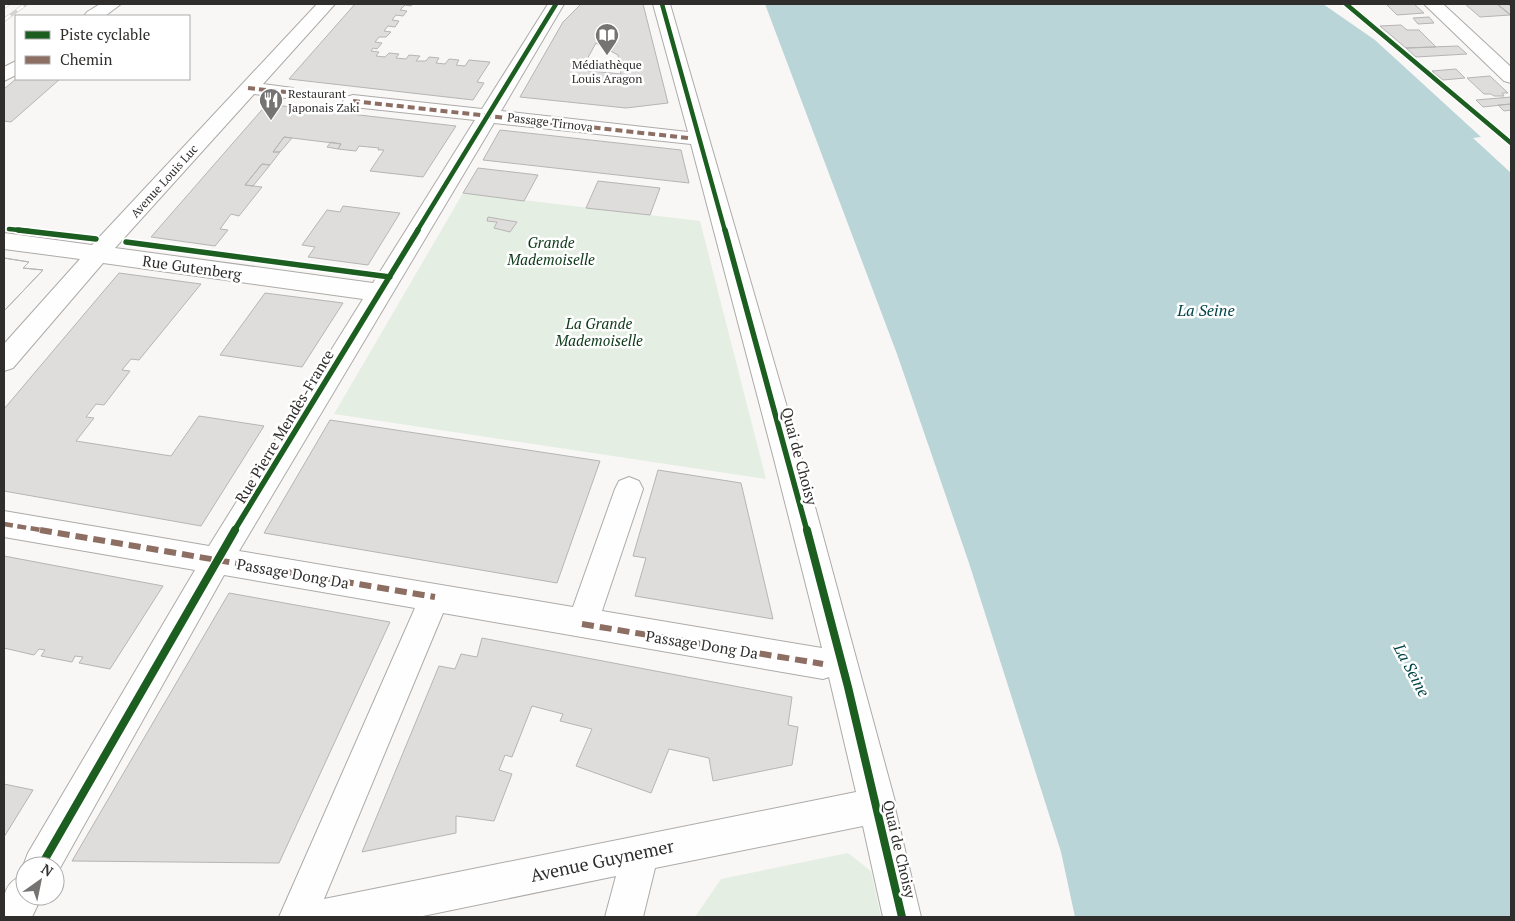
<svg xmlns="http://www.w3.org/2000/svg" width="1515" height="921" viewBox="0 0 1515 921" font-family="'PT Serif',serif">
<rect width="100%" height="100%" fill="#f9f7f5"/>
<!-- green -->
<path fill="#e4eee3" d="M463,193l237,28 66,258 -432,-65z
M848,853l23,18 10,46h-186l26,-38z"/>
<!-- water -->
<path fill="#b9d5d7" d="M765,4h558l52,36 106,97 -8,1 38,35v744h-436l-14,-65 -92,-289 -72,-209z"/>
<!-- building -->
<path fill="#dfdddc" stroke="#b6b4b4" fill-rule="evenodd" d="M355,4h58l-2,2 -6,-1 -5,5 7,1 -4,5 -7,-1 -4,5 7,1 -4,6 -7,-1 -4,5 7,1 -5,5h-7l-4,5 7,1 -5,6 -4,-1 -2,3 8,1 -3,4 9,1 4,-4 10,1 -3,4 10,1 3,-4 11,1 -4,5h10l3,-4 10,1 -3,5 9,1 4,-5 10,1 -3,5 9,1 4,-6 21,2 -13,20 7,1 -11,17 -184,-21z
M581,4h62l25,99 -42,5 -106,-11 43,-75zM596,43l22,12 3,19 -40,-4z
M1386,4h28l10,9 -27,2z
M1465,4h32l13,11 -30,2z
M1497,4h11l3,3v8z
M1429,17l5,6 -16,1 -5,-6z
M1401,25l6,5h12l17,17 -30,1 -26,-22z
M1458,46l9,8 -51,3 -10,-9z
M1456,69l9,9 -22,2 -11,-9z
M1490,76l18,17h-6l2,3h-10l-3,-2h-7l-17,-16z
M16,79h44l-49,43 -7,-1v-32z
M1511,97v7l-28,3 -7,-7z
M267,104l57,7 132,15 -33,51 -53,-6 14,-21h-6l1,-2 -20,-2 -3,5 -18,-2 3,-5 -57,-7 -11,15h7l-10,13 -8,-1 -17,21 17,2 -23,29 -8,-2 -11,15 8,1 -13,16 -64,-9z
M1511,104v6l-7,1 -6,-6z
M500,130l181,20 8,33 -206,-23z
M284,137l8,1 -12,14h-7z
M331,142l10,2 -3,5 -11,-2z
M262,164l8,1 -17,21 -8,-1z
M478,168l60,7 -14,26 -61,-8z
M598,181l62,7 -10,27 -64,-7z
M343,206l57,7 -32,52 -60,-8 7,-10 -13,-2 25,-35 13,2z
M488,217l29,5 -7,10 -16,-4 3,-6 -10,-1z
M4,258l25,4 -6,6 20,2 -39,41z
M4,258l25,4 -6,6 20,2 -39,41z
M119,273l82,11 -62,76 -8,-1 -9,11 8,1 -26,34 -8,-1 -10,13 8,1 -18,23 95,15 28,-40 65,10 -63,100 -197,-35v-82z
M265,293l78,10 -41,64 -82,-12z
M330,420l270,41 -43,122 -293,-50z
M658,470l83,13 32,136 -138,-23 11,-38 -13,-2z
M4,556l159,30 -53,83 -31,-6 4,-6 -8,-1 -3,6 -31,-6 4,-6 -6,-1 -5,6 -30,-7z
M229,593l161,29 -111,241 -207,-2z
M482,638l310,59 -4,28 10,2 -6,38 -79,16 -4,-23 -40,-9 -18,44 -75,-27 16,-37 -32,-8 3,-7 -31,-8 -20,51 -7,-2 -6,15 13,4 -18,47 -38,-5v17l-94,19 77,-186 16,3 6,-15 16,3z
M4,784l29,6 -29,47z"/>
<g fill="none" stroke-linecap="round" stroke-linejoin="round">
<!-- minor casing -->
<g stroke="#adaba9" stroke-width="2">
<path id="minor" d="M100,4h21l-16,12h-21l3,-4z
M317,4h18l-72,80 30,4 3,4 -3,4 -7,2 -32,-4 -139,154 258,35 102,-163 -122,-13 -7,-2 -3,-4 3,-4 7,-2 129,14 66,-105h16l-63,107 187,21 -35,-128h17l132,455 94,346 -1,3 26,109h-38l-20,-91 -208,42 -12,49h-38l11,-41 -198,41h-139l136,-309 -191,-33 -169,302v-11h-30v6l-2,-6 5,-13 167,-283 -191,-33v-26l205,35 154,-247 -260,-36 -90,105 -9,3v-27l76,-85 -76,-10v-16l88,12zM494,123l197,21 83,315 48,189 -220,-37 41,-122 -4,-8 -10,-4 -10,4 -4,8 -42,118 -334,-56zM443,613l380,66 6,-2 27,115 -532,107z
M16,61v14l-12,6v-14z
M25,874v22h17l-10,21h-28c0,-22 -2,-33 21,-43z"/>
</g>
<!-- major casing -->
<g stroke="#adaba9" stroke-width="2">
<path id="major" d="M1424,4h19l68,63v16l-7,-2z"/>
</g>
<!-- minor -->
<use href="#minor" fill="#fefefe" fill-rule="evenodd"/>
<!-- major -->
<use href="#major" fill="#fefefe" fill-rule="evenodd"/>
<!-- rail casing -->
<g stroke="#d4d3d3" stroke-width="4">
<path id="rail" d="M4,7l4,-3
M4,20l22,-16"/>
</g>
<!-- rail -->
<use href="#rail" stroke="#fff" stroke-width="2.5" stroke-dasharray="8" stroke-linecap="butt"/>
<!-- quiet-far2 -->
<path stroke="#8d6e63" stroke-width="4" stroke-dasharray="7 4" stroke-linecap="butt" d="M248,88l38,4
M353,101l335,37"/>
<!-- quiet-far1 -->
<path stroke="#8d6e63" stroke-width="4.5" stroke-dasharray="9 4.5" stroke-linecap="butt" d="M4,524l43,7"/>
<!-- quiet -->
<path stroke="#8d6e63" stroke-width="6" stroke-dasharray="12 6" stroke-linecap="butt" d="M40,530l395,67
M582,624l241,40"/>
<!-- cycleway-far2 casing -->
<g stroke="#fff" stroke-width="7">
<path id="cycleway-far2" d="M662,4l63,227
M1346,4l165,139
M9,229l20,2
M417,231l139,-227"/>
</g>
<!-- cycleway-far1 casing -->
<g stroke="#fff" stroke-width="9">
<path id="cycleway-far1" d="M18,230l78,9
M725,230l82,301
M126,242l264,35
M234,531l184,-301"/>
</g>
<!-- cycleway casing -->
<g stroke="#fff" stroke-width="11">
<path id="cycleway" d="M807,530l41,157 54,230
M41,866l194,-336"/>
</g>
<!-- cycleway-far2 -->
<use href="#cycleway-far2" stroke="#1b5e20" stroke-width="4.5"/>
<!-- cycleway-far1 -->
<use href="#cycleway-far1" stroke="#1b5e20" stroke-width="5.5"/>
<!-- cycleway -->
<use href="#cycleway" stroke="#1b5e20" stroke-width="8"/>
</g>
<!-- icons -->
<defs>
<g id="library-pin" transform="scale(1.25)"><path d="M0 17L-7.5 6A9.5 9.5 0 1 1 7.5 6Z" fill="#767473" stroke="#fff"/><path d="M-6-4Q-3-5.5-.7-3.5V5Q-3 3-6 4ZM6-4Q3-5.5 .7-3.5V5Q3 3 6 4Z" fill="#fff"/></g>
<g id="restaurant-pin" transform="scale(1.25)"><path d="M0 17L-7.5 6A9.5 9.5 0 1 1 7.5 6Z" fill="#767473" stroke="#fff"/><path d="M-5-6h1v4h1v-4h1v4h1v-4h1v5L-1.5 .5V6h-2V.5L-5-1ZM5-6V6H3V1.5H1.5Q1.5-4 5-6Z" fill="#fff"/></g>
</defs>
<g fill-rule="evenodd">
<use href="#library-pin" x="607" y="35"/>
<use href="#restaurant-pin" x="271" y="100"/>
</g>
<g text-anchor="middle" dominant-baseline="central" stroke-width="5" stroke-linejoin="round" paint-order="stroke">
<!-- far-poi labels -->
<g font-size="12" fill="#302e2d" stroke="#fff">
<text x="607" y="64">Médiathèque<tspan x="607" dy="14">Louis Aragon</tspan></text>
<text x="288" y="93" text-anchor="start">Restaurant<tspan x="288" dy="14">Japonais Zaki</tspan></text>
</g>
<!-- far-street labels -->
<g font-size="12" fill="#302e2d" stroke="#fff">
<text transform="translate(550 122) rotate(7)">Passage Tirnova</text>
<text transform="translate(164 181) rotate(-48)">Avenue Louis Luc</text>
</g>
<!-- park labels -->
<g font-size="15" font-style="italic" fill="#0c3818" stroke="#fff">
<text x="551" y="242">Grande<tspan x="551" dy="17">Mademoiselle</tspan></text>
<text x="599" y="323">La Grande<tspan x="599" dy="17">Mademoiselle</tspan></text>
</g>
<!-- street labels -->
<g font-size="15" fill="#302e2d" stroke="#fff">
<text transform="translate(192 267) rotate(8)">Rue Gutenberg</text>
<text transform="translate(284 426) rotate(-59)">Rue Pierre Mendès-France</text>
<text transform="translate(800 456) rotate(75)">Quai de Choisy</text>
<text transform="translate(293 573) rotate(10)">Passage Dong Da</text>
<text transform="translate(702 644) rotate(9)">Passage Dong Da</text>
<text transform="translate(900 849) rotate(77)">Quai de Choisy</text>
</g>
<!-- water labels -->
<g font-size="16" font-style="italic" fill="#034449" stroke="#fff">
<text x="1206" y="310">La Seine</text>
<text transform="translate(1412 670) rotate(62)">La Seine</text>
</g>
<!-- near-street labels -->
<g font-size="18" fill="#302e2d" stroke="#fff">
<text transform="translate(602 860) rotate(-12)">Avenue Guynemer</text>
</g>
</g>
<!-- border -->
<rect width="1515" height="921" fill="none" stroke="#302e2d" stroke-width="10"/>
<!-- legend -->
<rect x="15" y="15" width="175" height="65" fill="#ffffff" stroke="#acabab"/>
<rect x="25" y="31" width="25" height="8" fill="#1b5e20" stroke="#acabab"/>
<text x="60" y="40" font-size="15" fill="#302e2d">Piste cyclable</text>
<rect x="25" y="56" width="25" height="8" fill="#8d6e63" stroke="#acabab"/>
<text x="60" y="65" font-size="15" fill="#302e2d">Chemin</text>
<!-- north arrow -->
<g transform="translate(40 881) rotate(33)"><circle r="24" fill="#ffffff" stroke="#acabab"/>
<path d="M0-4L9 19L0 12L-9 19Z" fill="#767473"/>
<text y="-8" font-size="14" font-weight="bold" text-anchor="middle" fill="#302e2d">N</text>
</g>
</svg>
